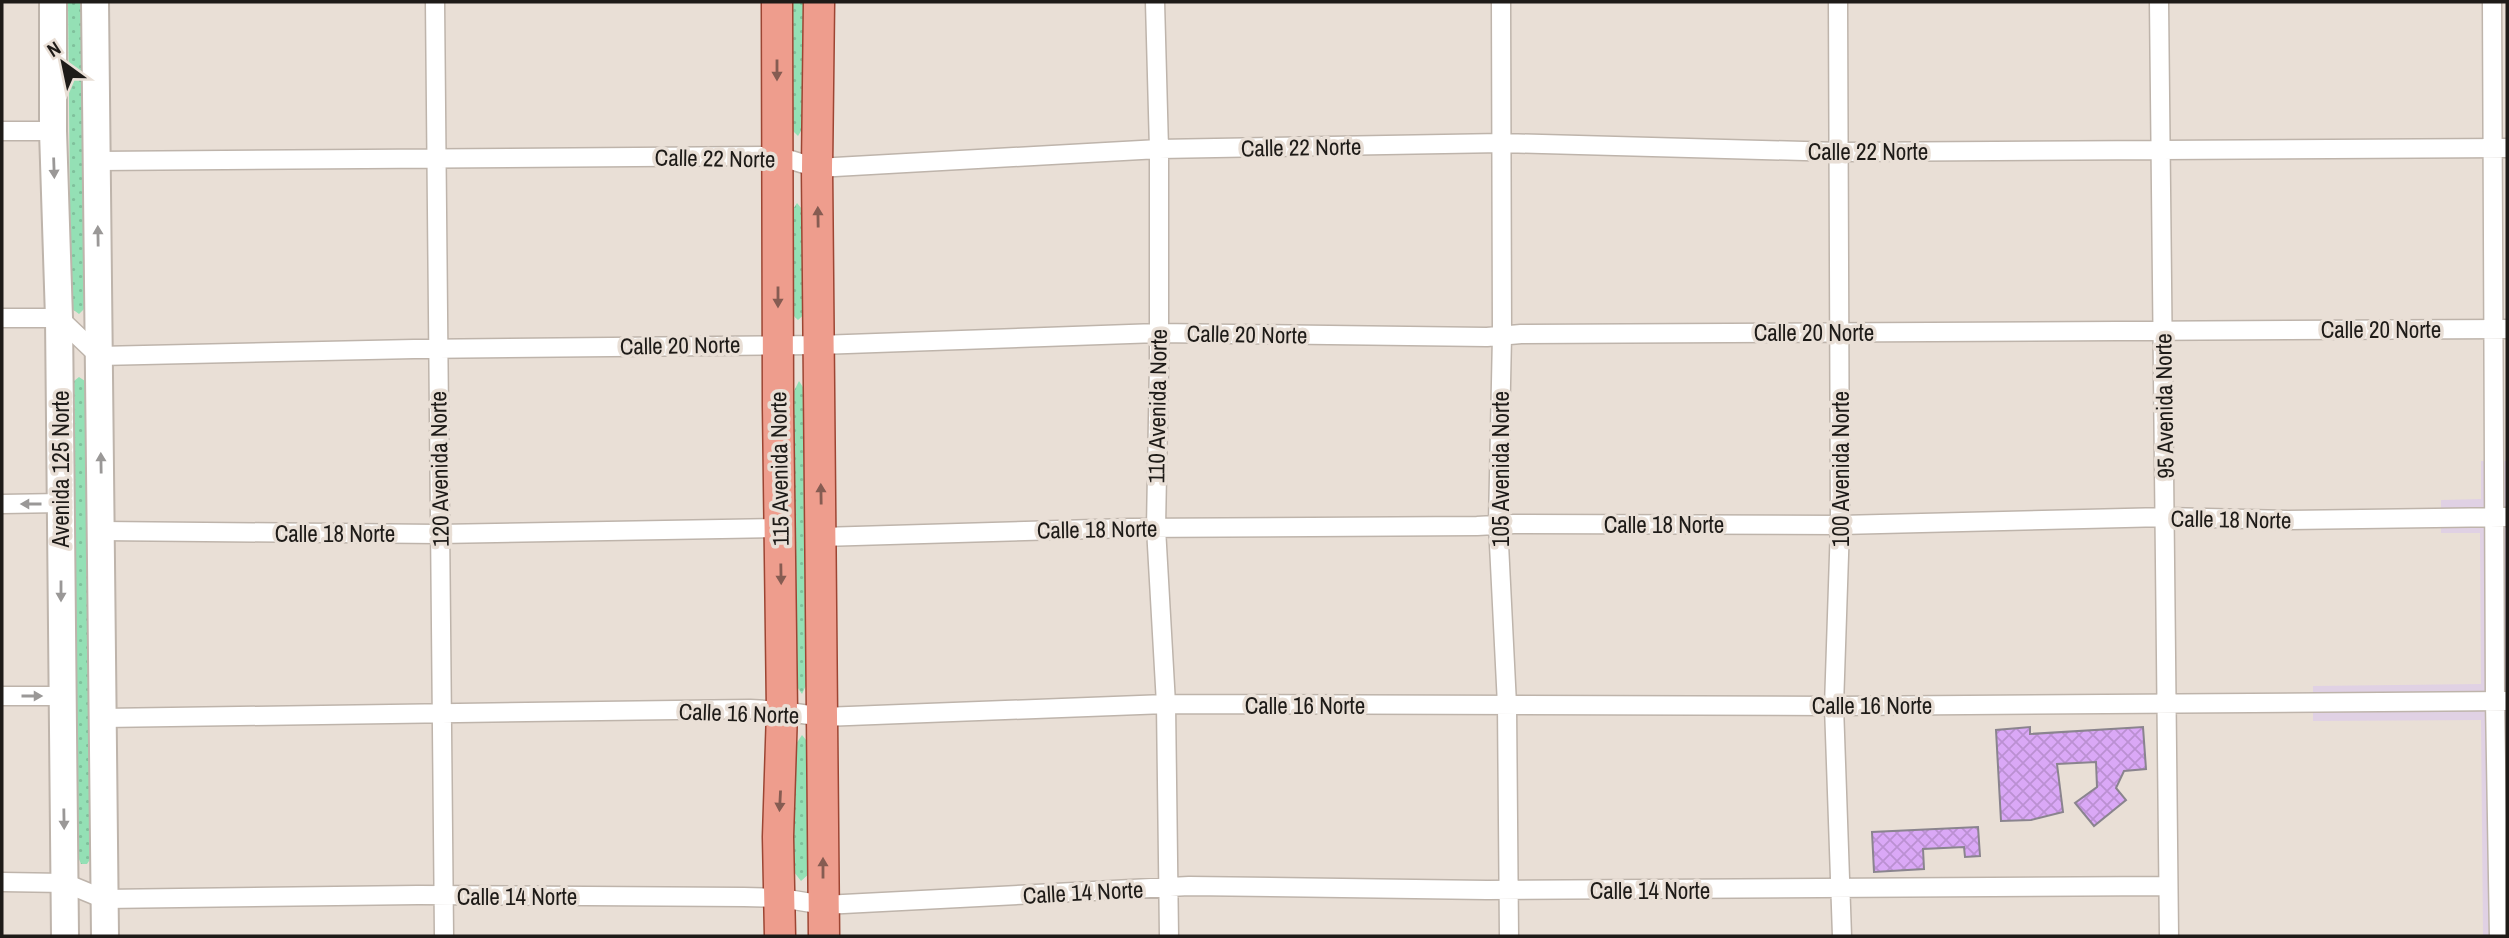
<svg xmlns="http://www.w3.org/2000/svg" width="2509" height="938" viewBox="0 0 2509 938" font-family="'Archivo Narrow',sans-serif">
<defs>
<pattern id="grass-dots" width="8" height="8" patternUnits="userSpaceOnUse" patternTransform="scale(1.75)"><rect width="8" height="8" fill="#94e0b5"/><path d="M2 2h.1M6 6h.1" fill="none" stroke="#7fc09b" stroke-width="1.8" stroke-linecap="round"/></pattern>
<pattern id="building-cross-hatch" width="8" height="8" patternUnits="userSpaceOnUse" patternTransform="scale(1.75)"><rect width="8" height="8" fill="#daa8f6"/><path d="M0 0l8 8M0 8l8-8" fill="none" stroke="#bb90d2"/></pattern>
</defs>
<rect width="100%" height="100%" fill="#e9dfd6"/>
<!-- commercial -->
<path fill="#e0d1e4" d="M2481,461h26v475h-24l-2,-216 -168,1v-35l168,-2 -1,-151h-39v-33l40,-1z"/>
<!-- grass -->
<path fill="url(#grass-dots)" d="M68,2h15l2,300v6l-6,6 -8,-6z
M788,2h17l1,121 -8,13 -8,-8z
M797,203l10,12 2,95 -11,10 -6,-6 -2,-100z
M79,377l6,4 4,146 2,331 -4,6h-6l-5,-12 -2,-471z
M799,381l9,14 2,282 -8,17 -9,-13 -2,-284z
M802,735l9,11v126l-10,9 -7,-9v-125z"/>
<!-- building -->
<path fill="url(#building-cross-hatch)" stroke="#8a848e" stroke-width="2" d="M2030,727v7l113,-7 3,42 -22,2 -8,17 10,12 -32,26 -19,-23 22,-16 -1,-25 -39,2 6,48 -32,8 -30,1 -5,-91z
M1978,827l2,29 -15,1 -1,-10 -41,2 1,20 -50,3 -2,-40z"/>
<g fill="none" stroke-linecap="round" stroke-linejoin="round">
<!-- minor casing -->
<g stroke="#beb4ab" stroke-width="21">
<path id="minor" d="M435,2l9,934
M1155,2l4,147v215l-3,164 10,176 3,232
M1501,2l1,334 -4,188 9,181 2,231
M1838,2l2,523 -6,181 8,230
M2159,2l10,934
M2492,2l3,699 4,235
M2,131h51
M97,161l681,-5 39,12 342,-19 343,-6 337,9 668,-4
M2,318h57l40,38 315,-7 405,-4 339,-12 329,4 34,-3 986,-5
M2,504l59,-1
M101,531l338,3 340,-6
M821,537l308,-9 348,-2 37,-2 326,1 326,-8 123,3 218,-3
M2,696h60
M103,718l647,-9 32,2 41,6 343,-13 668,2 673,-5
M2,882l63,1 39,16 314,-4 326,2 37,1 43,7 365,-19 298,4 681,-4"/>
</g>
<!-- secondary casing -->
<g stroke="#beb4ab" stroke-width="30">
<path id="secondary" d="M53,2v129l6,187 6,618
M95,2l10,934"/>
</g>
<!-- primary casing -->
<g stroke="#9d4533" stroke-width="33">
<path id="primary" d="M777,2l1,405 4,304 -4,126 2,99
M819,2l-2,166 7,768"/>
</g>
<!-- minor -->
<use href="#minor" stroke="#fff" stroke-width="18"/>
<!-- secondary -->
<use href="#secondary" stroke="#fff" stroke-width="26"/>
<!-- primary -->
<use href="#primary" stroke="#ee9d8d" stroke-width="30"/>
</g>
<!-- one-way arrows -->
<defs><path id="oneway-solid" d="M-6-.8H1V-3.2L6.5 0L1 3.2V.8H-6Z" transform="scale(1.75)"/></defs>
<g fill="#865c52">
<use href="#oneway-solid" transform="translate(777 70) rotate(90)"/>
<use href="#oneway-solid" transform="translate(818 217) rotate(-91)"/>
<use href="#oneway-solid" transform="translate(778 297) rotate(90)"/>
<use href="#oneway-solid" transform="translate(821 494) rotate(-91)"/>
<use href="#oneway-solid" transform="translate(781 574) rotate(89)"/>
<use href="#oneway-solid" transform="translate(780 801) rotate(93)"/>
<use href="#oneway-solid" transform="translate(823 868) rotate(-90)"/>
</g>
<g fill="#9a9897">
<use href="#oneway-solid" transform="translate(54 168) rotate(88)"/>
<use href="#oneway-solid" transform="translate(98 236) rotate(-91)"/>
<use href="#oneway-solid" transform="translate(101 463) rotate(-91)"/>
<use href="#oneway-solid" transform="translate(31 504) rotate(180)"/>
<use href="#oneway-solid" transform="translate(61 591) rotate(90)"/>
<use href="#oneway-solid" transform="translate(32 696)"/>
<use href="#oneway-solid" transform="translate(64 819) rotate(89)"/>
</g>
<g text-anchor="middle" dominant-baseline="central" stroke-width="7" stroke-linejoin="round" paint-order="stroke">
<!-- street labels -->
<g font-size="23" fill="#1e1b18" stroke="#e9dfd6">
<text transform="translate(1301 147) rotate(-1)">Calle 22 Norte</text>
<text x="1868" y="151">Calle 22 Norte</text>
<text transform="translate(715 158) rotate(1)">Calle 22 Norte</text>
<text x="2381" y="329">Calle 20 Norte</text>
<text x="1814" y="332">Calle 20 Norte</text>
<text transform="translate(1247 334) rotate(1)">Calle 20 Norte</text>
<text transform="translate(680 345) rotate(-1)">Calle 20 Norte</text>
<text transform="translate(1157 406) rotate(-89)">110 Avenida Norte</text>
<text transform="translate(2164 406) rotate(-91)">95 Avenida Norte</text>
<text transform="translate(60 469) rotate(-90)">Avenida 125 Norte</text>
<text transform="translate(439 469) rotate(-91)">120 Avenida Norte</text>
<text transform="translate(779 469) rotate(-91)">115 Avenida Norte</text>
<text transform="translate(1500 469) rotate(-90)">105 Avenida Norte</text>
<text transform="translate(1840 469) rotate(-90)">100 Avenida Norte</text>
<text transform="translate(2231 519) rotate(1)">Calle 18 Norte</text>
<text x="1664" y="524">Calle 18 Norte</text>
<text transform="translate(1097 529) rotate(-1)">Calle 18 Norte</text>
<text x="335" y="533">Calle 18 Norte</text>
<text x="1305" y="705">Calle 16 Norte</text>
<text x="1872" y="705">Calle 16 Norte</text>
<text transform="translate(739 713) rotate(2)">Calle 16 Norte</text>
<text x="1650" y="890">Calle 14 Norte</text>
<text transform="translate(1083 892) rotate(-3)">Calle 14 Norte</text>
<text x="517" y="896">Calle 14 Norte</text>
</g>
</g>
<!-- border -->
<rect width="2509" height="938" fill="none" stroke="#1e1b18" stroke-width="7"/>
<!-- north arrow -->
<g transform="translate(63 63) rotate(327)" stroke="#e9dfd6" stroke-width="5" paint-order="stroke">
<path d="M0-5L12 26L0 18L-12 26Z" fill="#1e1b18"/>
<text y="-10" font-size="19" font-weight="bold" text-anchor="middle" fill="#1e1b18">N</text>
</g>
</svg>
